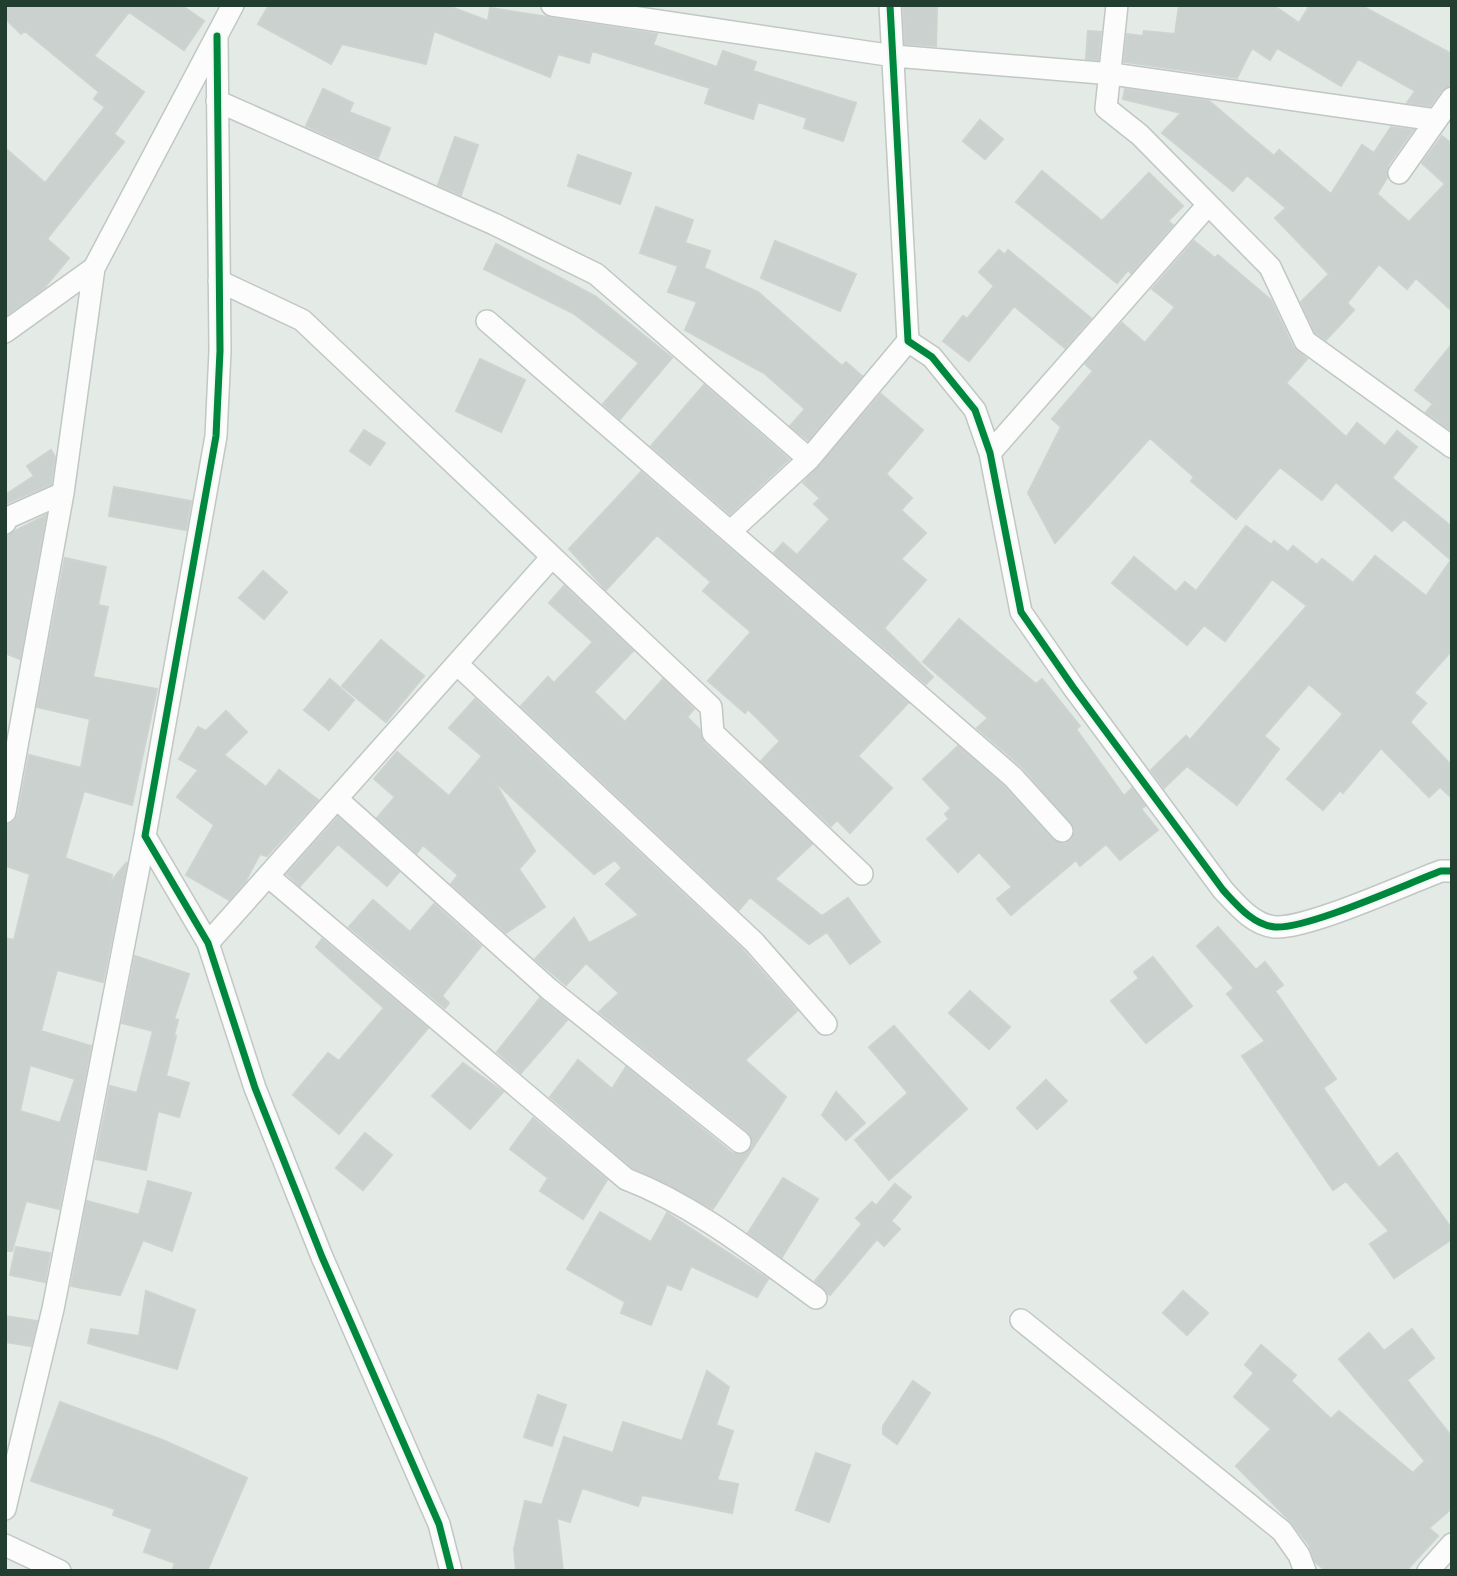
<svg xmlns="http://www.w3.org/2000/svg" width="1457" height="1576" viewBox="0 0 1457 1576" font-family="Helvetica,sans-serif">
<rect width="100%" height="100%" fill="#e4eae6"/>
<!-- building -->
<path fill="#cbd1ce" stroke="#cdd3cf" stroke-width="2" fill-rule="evenodd" d="M5,5h176l23,16 -20,29 -55,-38 -35,44 50,36 -30,42 10,8 -77,97 22,19 -25,30 -39,28v-168l40,35 60,-76 -11,-8 5,-7 -74,-61 -4,3 -16,-16z
M269,5h177l42,16 2,-13 167,26 -4,11 64,22 6,-16 33,11 -3,9 103,32 -13,38 -39,-13 3,-10 -49,-16 -5,17 -48,-16 5,-15 -118,-37 -3,12 -31,-9 -8,23 -116,-46 -8,33 -84,-20 -11,20 -73,-40z
M903,5h34l-1,41 -31,-2z
M1179,5h94l26,18 11,-18h50l92,49v31l-10,5 -12,16 -23,-3 8,-12 -57,-32 -17,27 -64,-38 -7,12 -18,-12 -15,30 -113,-16 3,-28 16,2 1,-5 31,3z
M1088,31l13,1 -3,28 -12,-1z
M323,89l30,14 -4,9 41,16 -12,30 -72,-32z
M1125,89l84,12 65,55 5,-6 52,44 31,-49 12,8 17,-26 22,3 -25,35 -1,13 -10,16 32,28 36,-38 -23,-21 20,-27 10,8v167l-36,-33 -9,11 -28,-25 -32,39 7,7 -28,30 -11,-8 -14,-30 28,-28 -54,-56 11,-10 -39,-33 -14,16 -71,-58 19,-20 -58,-14z
M980,120l23,19 -18,20 -22,-18z
M455,137l23,8 -17,50 -23,-10z
M578,155l53,18 -11,31 -52,-18z
M1042,171l60,50 47,-48 34,33 -15,15 5,4 -42,48 -3,-3 -11,13 -101,-81z
M656,207l37,13 -8,23 25,8 -6,17 54,24 84,74 4,-4 16,14 -54,64 -18,-14 15,-17 -41,-36 -79,-43 12,-28 -29,-10 10,-26 -38,-13z
M775,241l81,33 -16,37 -79,-33z
M1194,241l21,17 3,-3 53,45 22,47 14,12 -21,24 60,54 11,-14 28,23 12,-15 20,16 -25,31 60,49v123l-38,43 12,10 -16,19 42,44v32l-12,-11 -11,10 -48,-49 -38,45 -3,-3 -17,20 -36,-31 56,-65 -34,-30 -45,52 15,13 -42,56 -50,-39 -23,22 -13,-18 35,-34 4,4 117,-134 -35,-27 -47,62 -21,-16 -17,20 -75,-62 22,-26 42,35 9,-10 11,9 50,-65 26,19 2,-4 14,11 5,-6 24,19 5,-6 31,24 22,-27 51,40 25,-36 -47,-41 -12,12 -56,-49 -14,18 -42,-33 -44,52 -45,-38 3,-4 -44,-39 -95,105 -27,-50 33,-66 -9,-8 41,-48 -8,-7 37,-41 23,20 30,-36 -23,-18z
M496,244l99,52 77,62 -52,61 -17,-15 36,-41 -66,-50 -89,-44z
M999,250l6,5 3,-5 83,68 -26,30 -51,-42 -45,55 -26,-20 20,-25 4,3 27,-33 -15,-14z
M1452,344v87l-26,-19 7,-8 -18,-14z
M480,359l45,21 -24,52 -45,-21z
M704,385l85,74 -59,55 -79,-68z
M881,394l42,36 -37,44 26,24 -11,12 25,23 -25,26 25,21 -42,48 49,49 -7,7 -152,-131 9,-10 14,12 33,-36 -16,-15 6,-6 -17,-15z
M364,430l21,13 -15,22 -20,-14z
M51,450l4,7 -4,27 -46,20v-9l29,-19 -7,-10z
M641,472l267,231 -50,53 34,32 -42,45 -13,-13 -6,6 -70,-65 19,-20 -32,-32 -3,4 -37,-32 43,-49 -48,-41 8,-9 -54,-47 -51,55 -37,-41z
M114,487l77,14 -5,29 -77,-14z
M46,515l-26,144 -15,-6v-117z
M65,558l41,9 -8,38 10,2 -15,70 64,12 -25,116 -48,-14 -19,67 47,17 -2,8 17,-21 -24,120 -46,-12 -16,61 50,15 -32,163 -33,-8 -14,50h-7v-313l9,2 16,-66 -24,-8 -1,-41 10,-4 3,-6 11,-60 52,13 9,-49 -53,-12zM30,1065l45,14 -15,44 -40,-12z
M263,571l24,21 -23,27 -25,-21z
M564,586l69,65 -39,41 31,30 38,-43 31,30 -7,8 13,13 4,13 108,101 -37,35 47,37 26,-18 32,44 -30,22 -23,-32 -18,12 -59,-47 -11,13 -218,-204 27,-29 6,6 39,-41 -44,-39z
M959,619l77,65 6,-5 38,47 -4,3 48,67 8,-8 13,18 -4,3 17,21 -38,30 -14,-16 -26,22 -4,-6 -65,55 -14,-16 15,-12 -33,-35 -21,20 -31,-33 22,-20 -4,-5 6,-6 -28,-29 35,-33 46,40 49,54 12,4 6,-4 4,-11 -52,-61 -46,-40 11,-10 -65,-56z
M381,640l43,36 -38,46 -44,-36z
M330,679l24,21 -25,30 -25,-20z
M475,699l266,249 56,63 -52,49 41,37 -73,112 -80,-41 -83,-71 28,-37 34,29 14,-22 106,86 13,1 8,-9 -5,-13 -149,-120 20,-19 -33,-30 -20,22 -31,-26 39,-41 15,25 50,-28 -33,-31 16,-16 -7,-8 -21,14 -100,-93 41,70 -16,18 26,38 -39,26 -55,-49 7,-9 -35,-30 -6,8 -40,-35 18,-21 -21,-18 23,-27 52,44 33,-40 -33,-28z
M226,711l21,21 -23,23 42,32 13,-17 39,30 -51,56 -7,-2 -15,28 -16,18 -43,-25 28,-50 -37,-28 21,-27 -19,-11 19,-32 8,4z
M338,817l61,55 -12,14 -49,-42 -38,42 -13,-12z
M373,900l37,32 24,-28 47,42 -39,50 7,7 -4,5 -96,-81z
M1218,927l38,43 9,-8 18,23 -8,6 61,88 -13,9 56,80 18,-15 55,76v10l-58,39 -24,-34 19,-13 -43,-50 -13,9 -91,-134 23,-15 -38,-47 7,-6 -37,-42z
M322,939l106,89 -89,106 -46,-39 35,-42 11,8 45,-53 -68,-61z
M135,956l54,18 -15,45 4,1 -4,15 2,1 -10,40 23,7 -10,34 -21,-6 -12,59 -50,-11 14,-73 27,7 16,-62 -31,-8z
M1153,957l39,49 -46,37 -35,-42 28,-23 -5,-6z
M970,991l40,36 -21,22 -40,-36z
M540,998l27,22 -46,53 -24,-21z
M894,1026l73,83 -78,71 -34,-40 53,-47 -39,-46z
M463,1063l40,29 -33,37 -38,-33z
M1046,1080l21,21 -30,28 -20,-21z
M836,1092l29,31 -19,17 -24,-25z
M533,1118l74,62 -24,39 -43,-28 8,-13 -38,-29z
M365,1133l27,22 -29,35 -27,-22z
M783,1178l35,21 -36,58 -34,-24z
M148,1181l43,12 -19,58 -29,-11 -23,55 -49,-9 16,-85 52,14z
M895,1184l16,13 -20,24 9,8 -16,17 -7,-7 -47,56 -15,-14 47,-57 -6,-6 16,-16 4,4z
M600,1212l51,30 16,-29 101,66 -11,18 -66,-31 -10,24 -14,-6 -16,41 -30,-12 4,-11 -58,-33z
M16,1247l34,6 -5,29 -35,-7z
M146,1291l49,19 -18,59 -89,-26 3,-14 48,7z
M1183,1291l25,22 -21,22 -24,-22z
M5,1316l32,5 -6,25 -26,-4z
M1412,1329l22,29 -27,22 45,57v71l-23,20 9,8 -32,35h-80l-11,-9 -6,-17 -17,-22 -56,-57 35,-37 -37,-32 20,-24 -9,-8 16,-20 35,30 -5,6 40,38 8,-8 74,62 12,-12 -86,-102 30,-26 15,18z
M707,1371l22,16 -13,38 17,6 -16,49 21,4 -6,29 -90,-18 -4,11 -56,-18 -12,34 -13,-4 6,53h-47l-2,-22 11,-48 17,4 22,-68 49,16 10,-31 59,19z
M913,1381l17,12 -33,51 -14,-10v-8z
M538,1395l28,10 -14,41 -28,-9z
M60,1402l105,39 82,37 -40,93h-35l3,-8 -31,-11 8,-23 -39,-14 2,-6 -84,-28z
M816,1453l34,12 -21,57 -33,-12z"/>
<g fill="none" stroke-linecap="round" stroke-linejoin="round">
<!-- street casing -->
<g stroke="#c1c7c3" stroke-width="24">
<path id="street" d="M552,5l342,51 218,18 324,46
M890,5l18,336 24,16 43,53 15,43 31,159 52,75 150,203c14,15 30,35 52,37 33,2 131,-43 166,-56h11
M1117,5l-11,103 34,27 130,132 35,74 147,106
M217,36l3,315 -4,85 -71,400 63,107 47,145 67,169 117,267 12,47
M217,101l277,123 102,50 213,185 99,-118
M1399,173l53,-75
M219,281l83,39 409,387 2,26 149,141
M487,321l526,456 49,54
M5,332l89,-64
M990,453l217,-247
M5,523l2,-5 56,-25
M731,531l78,-72
M457,664l297,278 72,82
M337,799l212,190 191,153
M5,812l58,-319 31,-225 139,-263
M268,876l358,303c70,27 129,75 190,119
M208,943l343,-385
M1021,1320l261,211 17,24 6,16
M5,1509l48,-200 92,-473
M5,1545l55,26
M1428,1571l24,-27"/>
</g>
<!-- street -->
<use href="#street" stroke="#fbfcfb" stroke-width="21"/>
<!-- cycleway casing -->
<g stroke="#f2f9f4" stroke-width="11">
<path id="cycleway" d="M890,5l18,336 24,16 43,53 15,43 31,159 52,75 150,203c14,15 30,35 52,37 33,2 131,-43 166,-56h11
M217,36l3,315 -4,85 -71,400 63,107 47,145 67,169 117,267 12,47"/>
</g>
<!-- cycleway -->
<use href="#cycleway" stroke="#00873e" stroke-width="7"/>
</g>
<!-- border -->
<rect width="1457" height="1576" fill="none" stroke="#213e30" stroke-width="14"/>
</svg>
